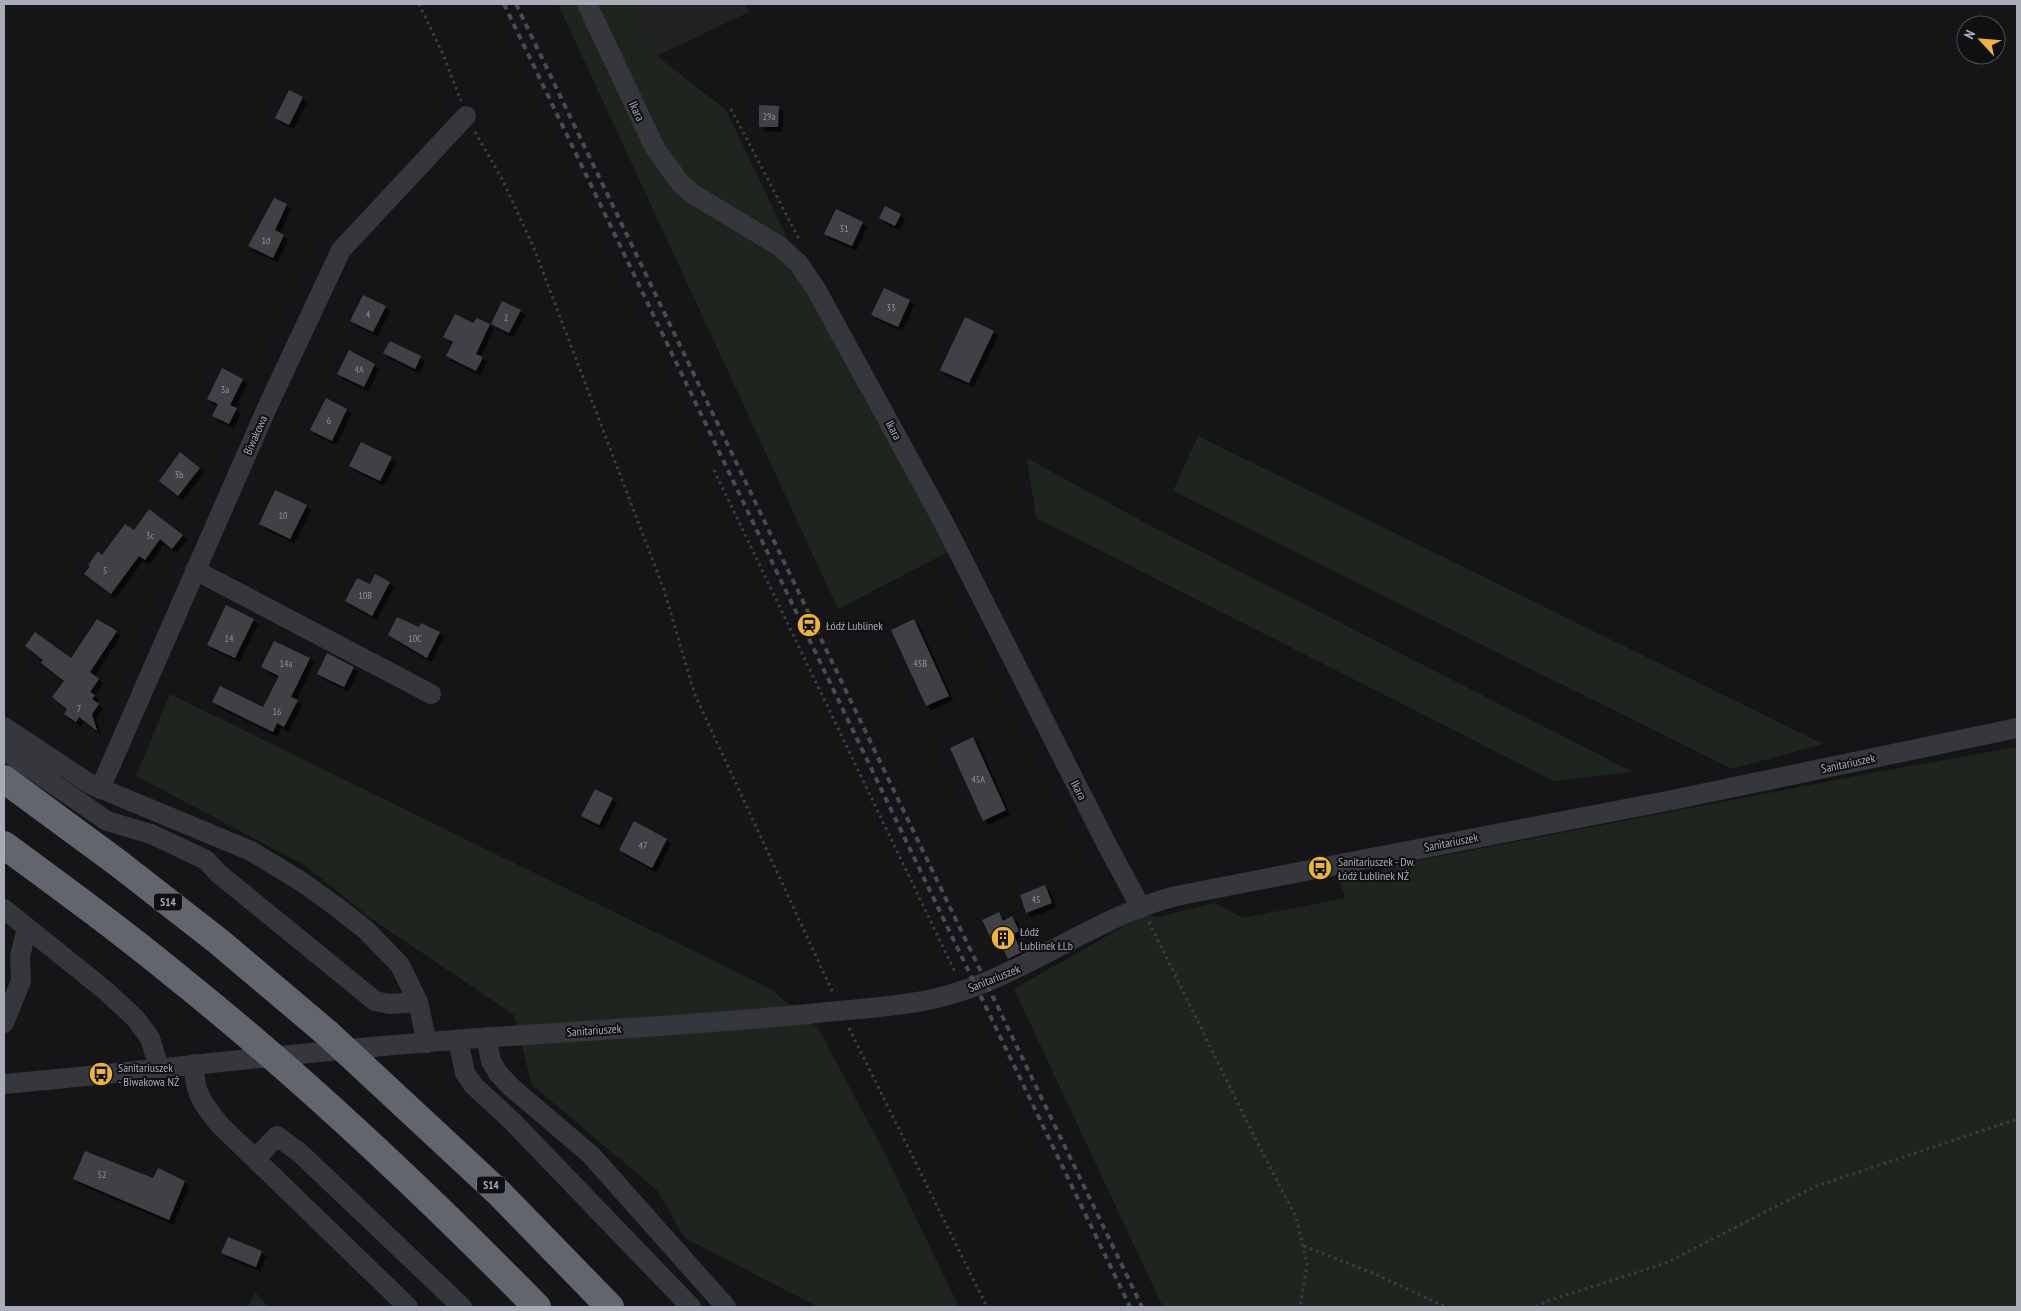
<svg xmlns="http://www.w3.org/2000/svg" width="2021" height="1311" viewBox="0 0 2021 1311" font-family="'PT Sans Narrow',sans-serif">
<defs>
<filter id="shadow"><feDropShadow dx="4.5" dy="4.5" stdDeviation="0" flood-color="#0009"/></filter>
</defs>
<rect width="100%" height="100%" fill="#151517"/>
<!-- built -->
<path fill="#212124" d="M632,4h113l4,8 -92,44z"/>
<!-- green -->
<path fill="#1d251e" d="M558,4h74l25,52 69,54 137,287 87,154 -112,58z
M1198,436l625,308 -91,25 -559,-278z
M1027,458l122,67 484,247 -79,9 -518,-263z
M170,694l599,294 49,40 66,124 75,155h-141l-133,-69 -28,-48 -125,-105 -18,-70 -145,-98 -63,-51 -170,-90z
M2017,747v560h-854l-149,-318 130,-74 14,2 56,-14 29,15 102,-20 -5,-16 60,-18 477,-92z
M255,1292l13,15h-20z"/>
<!-- building -->
<path fill="#3f4044" filter="url(#shadow)" d="M289,90l14,7 -14,28 -14,-7z
M759,105l20,1 -1,21h-19z
M274,198l13,6 -12,26 9,5 -11,23 -25,-12z
M885,206l16,8 -6,12 -16,-8z
M836,209l27,13 -11,24 -28,-12z
M884,288l26,12 -12,27 -27,-12z
M363,295l23,11 -13,26 -23,-11z
M502,301l19,9 -12,23 -18,-9z
M455,314l18,9 4,-5 13,6 -14,30 7,3 -7,14 -30,-15 7,-14 -10,-5z
M965,317l29,14 -25,52 -29,-13z
M390,341l31,15 -6,13 -32,-16z
M349,350l26,14 -11,23 -27,-13z
M222,368l21,11 -13,26 7,3 -8,16 -17,-8 6,-12 -11,-5z
M326,398l21,11 -15,32 -22,-11z
M361,442l31,15 -12,24 -31,-15z
M180,452l20,16 -22,28 -19,-15z
M275,490l32,15 -17,34 -31,-15z
M149,509l34,26 -11,14 -12,-10 -15,21 -6,-4 -28,38 -27,-20 6,-8 -2,-1 10,-14 4,4 23,-31 9,6z
M375,574l15,8 -18,34 -27,-15 12,-23 13,6z
M226,605l28,14 -19,39 -28,-13z
M397,617l22,10 2,-4 19,9 -13,26 -39,-23z
M97,619l20,12 -27,41 9,7 -9,13 5,3 -3,4 7,5 -7,10 5,17 -18,-14 -3,5 -12,-8 3,-5 -15,-12 12,-16 -23,-18 2,-3 -18,-14 10,-14 36,26z
M914,619l35,77 -23,10 -35,-76z
M274,641l36,17 -19,39 7,3 -14,27 -7,-4 -4,9 -61,-30 8,-16 43,21 16,-31 -18,-9z
M327,653l27,14 -10,20 -27,-13z
M973,737l33,73 -23,11 -33,-73z
M595,789l18,9 -14,27 -18,-9z
M634,821l33,18 -15,29 -33,-18z
M1045,885l7,18 -26,10 -6,-18z
M999,912l4,9 9,-5 7,15 -6,3 9,18 -14,7 -8,-16 -6,2 -12,-25z
M85,1151l68,27 5,-10 27,13 -16,39 -96,-41z
M228,1237l34,14 -6,16 -35,-14z"/>
<g fill="none" stroke-linecap="round" stroke-linejoin="round">
<!-- path -->
<path stroke="#3c3e43" stroke-width="3" stroke-dasharray="2.5 4" stroke-linecap="butt" d="M419,4l23,48 19,49
M731,109l68,130
M475,132l27,47 31,67 131,344 31,105 139,300
M714,470l242,504
M1149,922l106,216 41,79 11,47 -7,43
M849,1028l138,279
M1304,1246l71,28 71,33
M1536,1307l11,-6 119,-38 148,-76 203,-68"/>
<!-- minor -->
<path stroke="#36373c" stroke-width="20" d="M587,4l68,144 26,36 12,10 86,52 20,18 17,25 128,234 161,318 36,67
M195,570l236,124
M4,727l86,57 161,67 51,31 32,23 32,25 34,35 18,37 9,41
M4,750l103,71 44,13 55,26 12,13 157,128 14,3 29,-2
M100,789l166,-379 75,-160 125,-134
M4,909l102,82 29,27 15,20 9,30
M4,1023l17,-42 -1,-25 7,-28
M486,1037l5,24 7,12 12,13 81,69 135,152
M458,1040l7,33 9,13 38,35 179,186
M194,1064c0,29 8,39 26,61l188,182
M4,1084c164,-15 327,-36 491,-47 104,-7 209,-13 313,-23 41,-5 84,-6 125,-15 89,-20 157,-81 243,-103l496,-96 345,-72
M255,1159l22,-23 23,17 162,154"/>
<!-- highway -->
<path stroke="#62656d" stroke-width="28" d="M4,779l114,84 100,78 109,92 172,160 111,114
M4,845c60,44 120,88 177,135 126,101 243,212 356,327"/>
<!-- rail -->
<path stroke="#494b51" stroke-width="4" stroke-dasharray="6 5" stroke-linecap="butt" d="M504,4l626,1303
M516,4l626,1303"/>
</g>
<!-- icons -->
<defs>
<g id="station-disc" transform="scale(1.25)"><circle r="9.5" fill="#ecb438" stroke="#101012"/><path d="M-3-6H3Q5-6 5-4V2Q5 4 3 4L4.5 6H3L1.5 4h-3L-3 6H-4.5L-3 4Q-5 4-5 2V-4Q-5-6-3-6ZM-3.5-4v3h7v-3ZM-3.5 1v1.5H-2V1ZM2 1v1.5H3.5V1Z" fill="#111"/></g>
<g id="bus-disc" transform="scale(1.25)"><circle r="9.5" fill="#ecb438" stroke="#101012"/><path d="M-5-6H5V4H4V6H2V4H-2V6H-4V4H-5ZM-3.5-4V0h7V-4ZM-3.5 1.2v1.5H-2V1.2ZM2 1.2v1.5H3.5V1.2Z" fill="#111"/></g>
<g id="building-disc" transform="scale(1.25)"><circle r="9.5" fill="#ecb438" stroke="#101012"/><path d="M-4-6H4V6H1V3H-1V6H-4ZM-2.5-4.3h1.7v1.8h-1.7ZM.8-4.3h1.7v1.8H.8ZM-2.5-1h1.7V.8h-1.7ZM.8-1h1.7V.8H.8Z" fill="#111"/></g>
</defs>
<g fill-rule="evenodd">
<use href="#station-disc" x="809" y="625"/>
<use href="#bus-disc" x="1320" y="868"/>
<use href="#building-disc" x="1003" y="938"/>
<use href="#bus-disc" x="101" y="1074"/>
</g>
<g text-anchor="middle" dominant-baseline="central" stroke-width="4" stroke-linejoin="round" paint-order="stroke">
<!-- number labels -->
<g font-size="10" fill="#8d919a">
<text x="769" y="116">29a</text>
<text x="844" y="228">31</text>
<text x="266" y="240">1d</text>
<text x="891" y="307">33</text>
<text x="368" y="314">4</text>
<text x="506" y="317">2</text>
<text x="359" y="369">4A</text>
<text x="225" y="389">3a</text>
<text x="329" y="420">6</text>
<text x="179" y="474">3b</text>
<text x="283" y="515">10</text>
<text x="150" y="535">3c</text>
<text x="105" y="570">5</text>
<text x="365" y="595">10B</text>
<text x="229" y="638">14</text>
<text x="415" y="638">10C</text>
<text x="286" y="663">14a</text>
<text x="920" y="663">45B</text>
<text x="79" y="708">7</text>
<text x="277" y="711">16</text>
<text x="978" y="779">45A</text>
<text x="643" y="845">47</text>
<text x="1036" y="899">45</text>
<text x="102" y="1174">52</text>
</g>
<!-- shield labels -->
<g fill="#101012" stroke="#7a7d86" stroke-width="1">
<rect x="154" y="893.5" width="28" height="17" rx="4"/>
<rect x="477" y="1176.5" width="28" height="17" rx="4"/>
</g>
<g font-size="11" font-weight="bold" fill="#a7acb7">
<text x="168" y="902">S14</text>
<text x="491" y="1185">S14</text>
</g>
<!-- street labels -->
<g font-size="12" fill="#a7acb7" stroke="#101012">
<text transform="translate(637 111) rotate(65)">Ikara</text>
<text transform="translate(894 430) rotate(62)">Ikara</text>
<text transform="translate(255 435) rotate(-66)">Biwakowa</text>
<text transform="translate(1848 763) rotate(-12)">Sanitariuszek</text>
<text transform="translate(1079 790) rotate(63)">Ikara</text>
<text transform="translate(1451 842) rotate(-11)">Sanitariuszek</text>
<text transform="translate(994 978) rotate(-22)">Sanitariuszek</text>
<text transform="translate(594 1030) rotate(-4)">Sanitariuszek</text>
</g>
<!-- poi labels -->
<g font-size="12" fill="#a7acb7" stroke="#101012" text-anchor="start">
<text x="826" y="625">Łódź Lublinek</text>
<text x="1338" y="861">Sanitariuszek - Dw.<tspan x="1338" dy="14">Łódź Lublinek NŻ</tspan></text>
<text x="1020" y="931">Łódź<tspan x="1020" dy="14">Lublinek ŁLb</tspan></text>
<text x="118" y="1067">Sanitariuszek<tspan x="118" dy="14">- Biwakowa NŻ</tspan></text>
</g>
</g>
<!-- border -->
<rect width="2021" height="1311" fill="none" stroke="#a7acb7" stroke-width="10"/>
<!-- north arrow -->
<g transform="translate(1981 40) rotate(296)"><circle r="24" fill="#101012" stroke="#4c4e54"/>
<path d="M0-4L9 19L0 12L-9 19Z" fill="#ecb438"/>
<text y="-8" font-size="14" font-weight="bold" text-anchor="middle" fill="#a7acb7">N</text>
</g>
</svg>
